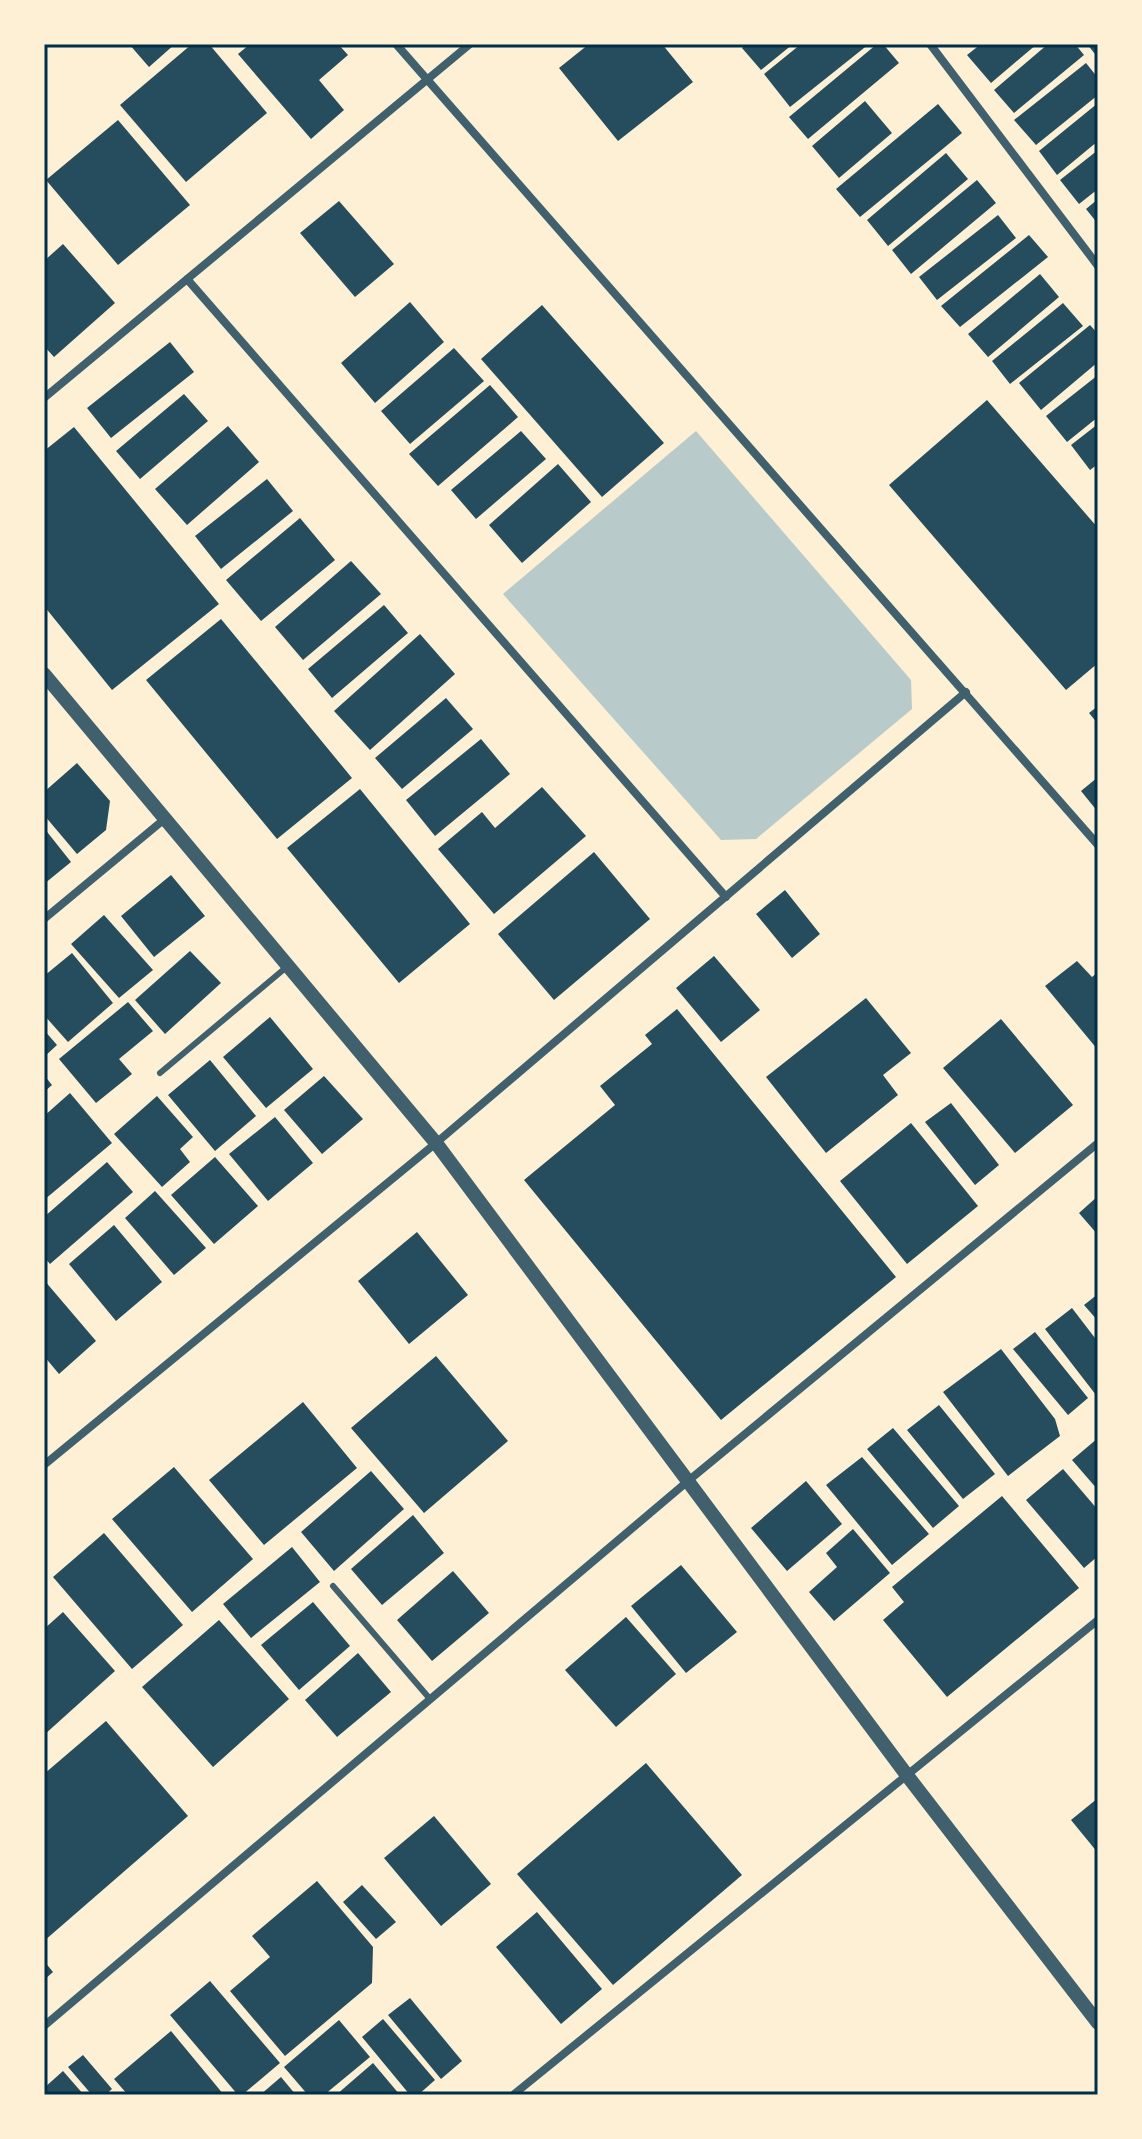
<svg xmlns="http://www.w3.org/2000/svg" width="1142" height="2139" viewBox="0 0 1142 2139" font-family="Karla,sans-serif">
<rect width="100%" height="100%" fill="#fdf0d5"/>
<!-- green -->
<path fill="#b9caca" d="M696,431l215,249 1,29 -156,130 -35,1 -218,-246z"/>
<!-- building -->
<path fill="#264d5e" d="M129,44h46l-26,23z
M192,44h17l58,69 -81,69 -66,-77z
M250,44h88l10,11 -29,25 25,30 -33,29 -73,-85z
M589,44h73l31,38 -75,59 -59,-73z
M746,44h47l-32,26 -19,-22z
M801,44h68l-79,63 -26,-33z
M877,44h6l16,19 -91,76 -19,-22z
M981,44h56l-46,39 -24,-28z
M1048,44h27l9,11 -70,58 -20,-23z
M1087,44h11v7l-3,3z
M1086,63l12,15v17l-62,50 -22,-25z
M865,101l27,32 -53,45 -27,-32z
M1098,103v38l-41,34 -18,-24z
M938,104l24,29 -102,84 -24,-28z
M118,120l72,85 -72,60 -72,-85z
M1098,150v39l-19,15 -19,-24z
M946,153l22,26 -80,67 -21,-26z
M977,180l19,23 -85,71 -19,-24z
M1098,199v25l-12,-15z
M339,201l55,63 -39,33 -55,-64z
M998,215l18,23 -79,62 -18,-23z
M1029,235l19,22 -88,70 -19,-21z
M63,244l52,59 -61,54 -10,-11v-85z
M1040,274l19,23 -71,60 -20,-23z
M410,302l34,40 -69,61 -34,-40z
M1063,303l20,23 -73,58 -18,-23z
M542,305l122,138 -62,54 -121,-138z
M1090,325l8,9v28l-57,48 -22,-27z
M170,342l24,30 -83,66 -24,-30z
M454,348l30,33 -74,63 -29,-33z
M1098,375v42l-31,25 -21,-26z
M490,385l28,32 -80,69 -29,-32z
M184,394l24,27 -68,58 -24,-28z
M987,400l111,128v135l-32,27 -177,-205z
M1098,424v40l-8,6 -19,-25z
M228,426l31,36 -72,63 -32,-36z
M74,427l145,177 -107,86 -68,-84v-155z
M521,431l25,28 -70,60 -25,-29z
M558,464l33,38 -69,61 -33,-38z
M267,479l26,32 -72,58 -26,-33z
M300,518l35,42 -74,61 -35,-41z
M351,561l30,33 -78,66 -28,-33z
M384,605l24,28 -76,65 -24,-29z
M221,619l131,159 -75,61 -131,-159z
M420,634l35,40 -85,76 -36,-39z
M446,698l27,31 -71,60 -27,-31z
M1098,706v18l-9,-11z
M481,739l29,35 -75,62 -29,-36z
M77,763l33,38 -4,29 -29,24 -33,-39v-23z
M1098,777v35l-17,-21z
M542,787l44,49 -92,78 -56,-65 44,-37 13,16z
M360,789l110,135 -71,59 -112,-135z
M44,828l27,34 -27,22z
M594,852l56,67 -96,81 -56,-66z
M171,875l34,41 -51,41 -33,-41z
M785,890l35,44 -28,24 -36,-44z
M104,915l49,55 -34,28 -48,-54z
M190,951l31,32 -56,51 -30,-34z
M72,953l41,50 -45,39 -24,-27v-39z
M714,956l46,54 -39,32 -45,-54z
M1077,961l15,16 6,-5v78l-53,-64z
M866,998l45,55 -28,22 15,20 -72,58 -60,-76z
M128,1002l25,29 -34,28 13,15 -36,29 -37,-44z
M677,1009l219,268 -175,143 -197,-240 91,-75 -15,-19 52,-42 -7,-9z
M270,1017l43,52 -47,39 -43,-51z
M1001,1019l72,86 -58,48 -72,-85z
M44,1030l13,15 -13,12z
M210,1060l46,56 -41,35 -47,-56z
M44,1075l8,10 -8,7z
M324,1076l39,43 -41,35 -38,-44z
M70,1093l42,50 -68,57v-84z
M157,1096l36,41 -13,12 10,13 -28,25 -48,-53z
M951,1103l48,62 -24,20 -50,-63z
M275,1117l38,46 -45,38 -39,-47z
M911,1123l67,83 -71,58 -67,-83z
M215,1157l43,49 -44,38 -43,-49z
M107,1162l26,30 -83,72 -6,-7v-40z
M155,1191l51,57 -32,27 -49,-57z
M1098,1196v39l-19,-22z
M114,1225l48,57 -46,39 -47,-57z
M417,1232l51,63 -59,49 -51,-63z
M44,1280l52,61 -37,33 -15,-18z
M1098,1294v27l-14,-16z
M1072,1308l26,34 -2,53 -51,-66z
M1035,1332l53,66 -20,17 -55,-66z
M1001,1349l54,70 5,17 -52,40 -65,-84z
M436,1356l72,85 -84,72 -73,-85z
M303,1402l54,66 -93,77 -55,-65z
M939,1405l56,69 -32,25 -56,-69z
M893,1428l66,78 -26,22 -66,-79z
M1098,1438v52l-26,-30z
M862,1457l67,77 -37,31 -66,-80z
M174,1467l79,92 -61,53 -80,-93z
M1063,1469l35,41v46l-14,12 -58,-68z
M371,1471l33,38 -70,62 -33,-39z
M806,1481l36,43 -55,47 -36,-43z
M1002,1496l77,92 -132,109 -64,-77 21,-18 -12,-15z
M413,1515l31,38 -62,52 -31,-36z
M853,1529l37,44 -56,48 -25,-29 28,-25 -11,-14z
M104,1533l79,92 -51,44 -79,-92z
M292,1547l28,35 -69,56 -28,-34z
M681,1565l56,67 -51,41 -55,-67z
M453,1571l36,42 -57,48 -35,-41z
M313,1602l37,44 -51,44 -38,-45z
M63,1612l52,59 -71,64v-106z
M626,1617l50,57 -60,53 -51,-57z
M219,1620l70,79 -76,68 -71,-80z
M358,1653l33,39 -54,45 -32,-37z
M106,1721l82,95 -144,125v-167z
M646,1763l96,112 -129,110 -96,-111z
M1098,1798v55l-27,-33z
M434,1816l57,68 -50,42 -57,-68z
M317,1881l56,66 -1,36 -87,73 -55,-65 40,-34 -18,-21z
M362,1885l34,37 -20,17 -33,-37z
M537,1912l65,77 -41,35 -65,-77z
M44,1961l9,11 -9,8z
M210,1981l70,82 -38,32h-4l-68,-80z
M410,1998l52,63 -21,18 -53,-64z
M383,2019l52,61 -17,15h-8l-48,-58z
M339,2020l31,37 -46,38h-16l-24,-28z
M171,2031l53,64h-96l-14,-16z
M83,2055l29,34 -7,6h-13l-24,-28z
M373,2063l27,32h-64z
M63,2071l21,24h-40v-7z
M281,2077l15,18h-36z"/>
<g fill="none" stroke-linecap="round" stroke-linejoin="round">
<!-- service -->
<path stroke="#3f606c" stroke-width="6" d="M160,1073l129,-108
M333,1586l97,113"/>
<!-- minor -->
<path stroke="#3f606c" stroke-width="8" d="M396,44l702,801
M930,44l168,222
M187,279l539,618
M44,398l426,-354
M44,919l123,-102
M44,1465l392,-322 530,-451
M44,2026l644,-545 410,-338
M513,2095l585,-475"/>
<!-- tertiary -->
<path stroke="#3f606c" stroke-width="14" d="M44,674l392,469 470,631 192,249"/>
</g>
<!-- border -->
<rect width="1142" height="2139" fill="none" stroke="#fdf0d5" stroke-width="92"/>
<rect x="46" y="46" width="1050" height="2047" fill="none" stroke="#003049" stroke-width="3"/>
</svg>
